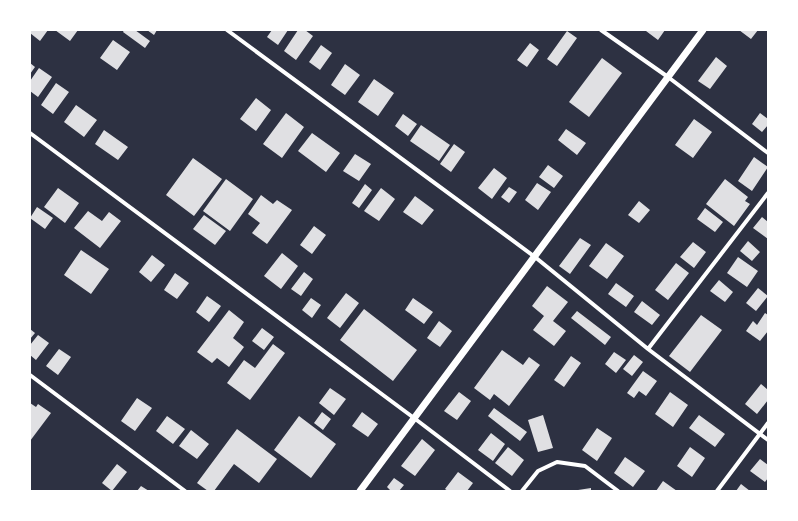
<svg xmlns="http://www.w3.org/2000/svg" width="798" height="521" viewBox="0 0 798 521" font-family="Merriweather,serif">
<rect width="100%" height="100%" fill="#2d3142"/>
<!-- building -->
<path fill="#e0e0e3" d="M30,30h18l-8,11 -10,-8z
M55,30h23l-8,11z
M124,30h11l15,11 -5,7 -22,-16z
M147,30h10l-3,5z
M272,30h16l-10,15 -11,-8z
M298,30h7l8,6 -17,24 -12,-9z
M647,30h18l-7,10 -12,-9z
M739,30h19l-7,9z
M567,31l10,7 -20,28 -10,-7z
M113,40l17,12 -13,18 -17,-12z
M530,43l9,7 -12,17 -10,-7z
M321,45l11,8 -12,17 -11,-8z
M716,57l11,9 -17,23 -12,-8z
M602,58l20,15 -33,44 -20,-15z
M30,63l5,4 -5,7z
M345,64l15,11 -15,20 -14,-10z
M39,68l13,9 -14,20 -8,-6v-10z
M374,79l20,14 -16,23 -20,-14z
M56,83l13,9 -16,22 -12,-9z
M256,98l15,12 -15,21 -16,-12z
M76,105l21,15 -13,17 -20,-15z
M286,113l18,14 -22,31 -19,-14z
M760,113l8,6v6l-6,7 -10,-8z
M403,114l14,10 -9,12 -13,-10z
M694,119l18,13 -19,26 -18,-13z
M421,125l29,20 -11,16 -29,-20z
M566,129l20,14 -9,12 -19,-15z
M104,130l24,17 -10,13 -23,-16z
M312,133l28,20 -14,19 -28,-21z
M454,144l11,8 -14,20 -11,-8z
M355,154l16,10 -12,17 -16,-10z
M754,157l14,10 -16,24 -14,-10z
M193,158l29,21 -28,37 -28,-21z
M548,165l15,11 -9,12 -15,-11z
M494,168l13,10 -15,21 -14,-11z
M226,179l27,20 -23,32 -27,-20z
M725,179l23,18 -3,4 5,3 -16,22 -28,-22z
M537,183l14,9 -13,18 -13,-10z
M365,184l7,6 -13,18 -7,-5z
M509,187l8,5 -8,11 -8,-6z
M58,188l21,15 -14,20 -21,-16z
M381,188l14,11 -16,22 -15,-10z
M261,195l12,9 4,-4 15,10 -25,34 -15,-11 8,-10 -12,-9z
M415,196l19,14 -12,15 -19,-13z
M639,201l11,9 -11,13 -11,-8z
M37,207l16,11 -8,11 -15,-11z
M705,208l18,14 -8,10 -18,-13z
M88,211l14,10 7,-9 12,9 -21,27 -26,-20z
M204,215l22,16 -11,14 -22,-16z
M762,217l6,5v17l-15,-11z
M314,226l12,9 -14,19 -12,-9z
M580,238l11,7 -21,29 -11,-8z
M748,241l12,11 -8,9 -12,-10z
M693,242l13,10 -12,16 -14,-11z
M606,243l18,13 -17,23 -18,-13z
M81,250l28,19 -18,25 -27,-19z
M282,253l16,13 -17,23 -17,-13z
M152,255l13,10 -14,17 -12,-10z
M738,257l20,14 -11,16 -20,-14z
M676,263l13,10 -21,27 -13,-10z
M304,272l9,7 -12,17 -10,-7z
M175,273l14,10 -12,16 -13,-9z
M719,280l14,12 -8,10 -15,-11z
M616,283l18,13 -8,11 -18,-13z
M547,286l21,16 -15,19 13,10 -12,15 -21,-16 11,-14 -12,-10z
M758,288l10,8 -12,15 -10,-8z
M346,293l13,10 -19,25 -13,-10z
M207,296l14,10 -12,16 -13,-10z
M311,298l10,7 -9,13 -10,-8z
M413,298l20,14 -9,12 -19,-14z
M642,301l18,14 -8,10 -18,-13z
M364,309l53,41 -24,31 -53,-41z
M229,310l15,12 -11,16 11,9 -15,20 -12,-9 -5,5 -15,-11z
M577,311l34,26 -6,8 -34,-27z
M765,313l3,2v16l-8,10 -14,-10 7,-10 4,4z
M701,315l21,15 -32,42 -21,-16z
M439,321l13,10 -12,16 -13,-9z
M262,328l12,9 -10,13 -12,-9z
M30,329l5,4 -5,6z
M38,335l11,8 -13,17 -6,-5v-10z
M273,344l12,9 -35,47 -23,-17 17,-23 11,8z
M59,349l12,8 -13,18 -12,-9z
M502,350l21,15 6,-8 11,8 -31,41 -15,-12 -4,6 -16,-12z
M614,352l12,8 -10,13 -11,-9z
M634,355l9,7 -11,14 -9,-7z
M571,356l10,7 -17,24 -10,-7z
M643,371l14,10 -11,15 -7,-5 -5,7 -7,-5z
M761,384l7,6v10l-11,14 -12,-10z
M330,388l16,11 -12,16 -15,-12z
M459,392l12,9 -14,19 -13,-9z
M670,392l18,13 -15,22 -18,-13z
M137,398l15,10 -17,23 -14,-10z
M30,403l6,4 2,-3 13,9 -21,28z
M494,408l33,24 -7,9 -32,-25z
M322,412l9,7 -8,11 -9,-7z
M362,412l16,12 -10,13 -16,-11z
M543,415l10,33 -15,4 -10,-32z
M699,415l26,19 -10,13 -26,-19z
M167,416l18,13 -12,15 -17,-13z
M299,416l37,28 -25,34 -37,-28z
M597,428l15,10 -15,23 -15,-11z
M237,429l40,30 -18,24 -25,-19 -20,27h-6l-11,-8z
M191,430l18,14 -12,15 -18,-13z
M491,433l14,11 -12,17 -15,-11z
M422,439l13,11 -20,26 -14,-10z
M508,447l16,13 -12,16 -17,-13z
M690,447l15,11 -13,19 -15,-11z
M625,457l20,14 -12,16 -19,-14z
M760,459l8,6v13l-3,4 -15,-11z
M117,464l10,8 -15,19 -10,-8z
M458,472l15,11 -6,8h-19l-3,-2z
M394,478l10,7 -5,6h-8l-4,-4z
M663,481l14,10h-21z
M741,484l9,7h-14z
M141,486l8,5h-12z
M591,488v3h-13v-1z"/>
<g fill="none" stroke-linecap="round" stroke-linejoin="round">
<!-- minor -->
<path stroke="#fff" stroke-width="4" d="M227,30l308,227 113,92 120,91
M601,30l67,47 100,76
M30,133l384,285 96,73
M648,349l120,-156
M30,375l155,116
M522,491l16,-20 19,-9 28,4 33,25
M717,491l51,-68"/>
<!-- secondary -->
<path stroke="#fff" stroke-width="7" d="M360,491l343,-461"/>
</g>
<!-- border -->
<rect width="798" height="521" fill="none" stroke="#ffffff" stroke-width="62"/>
</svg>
